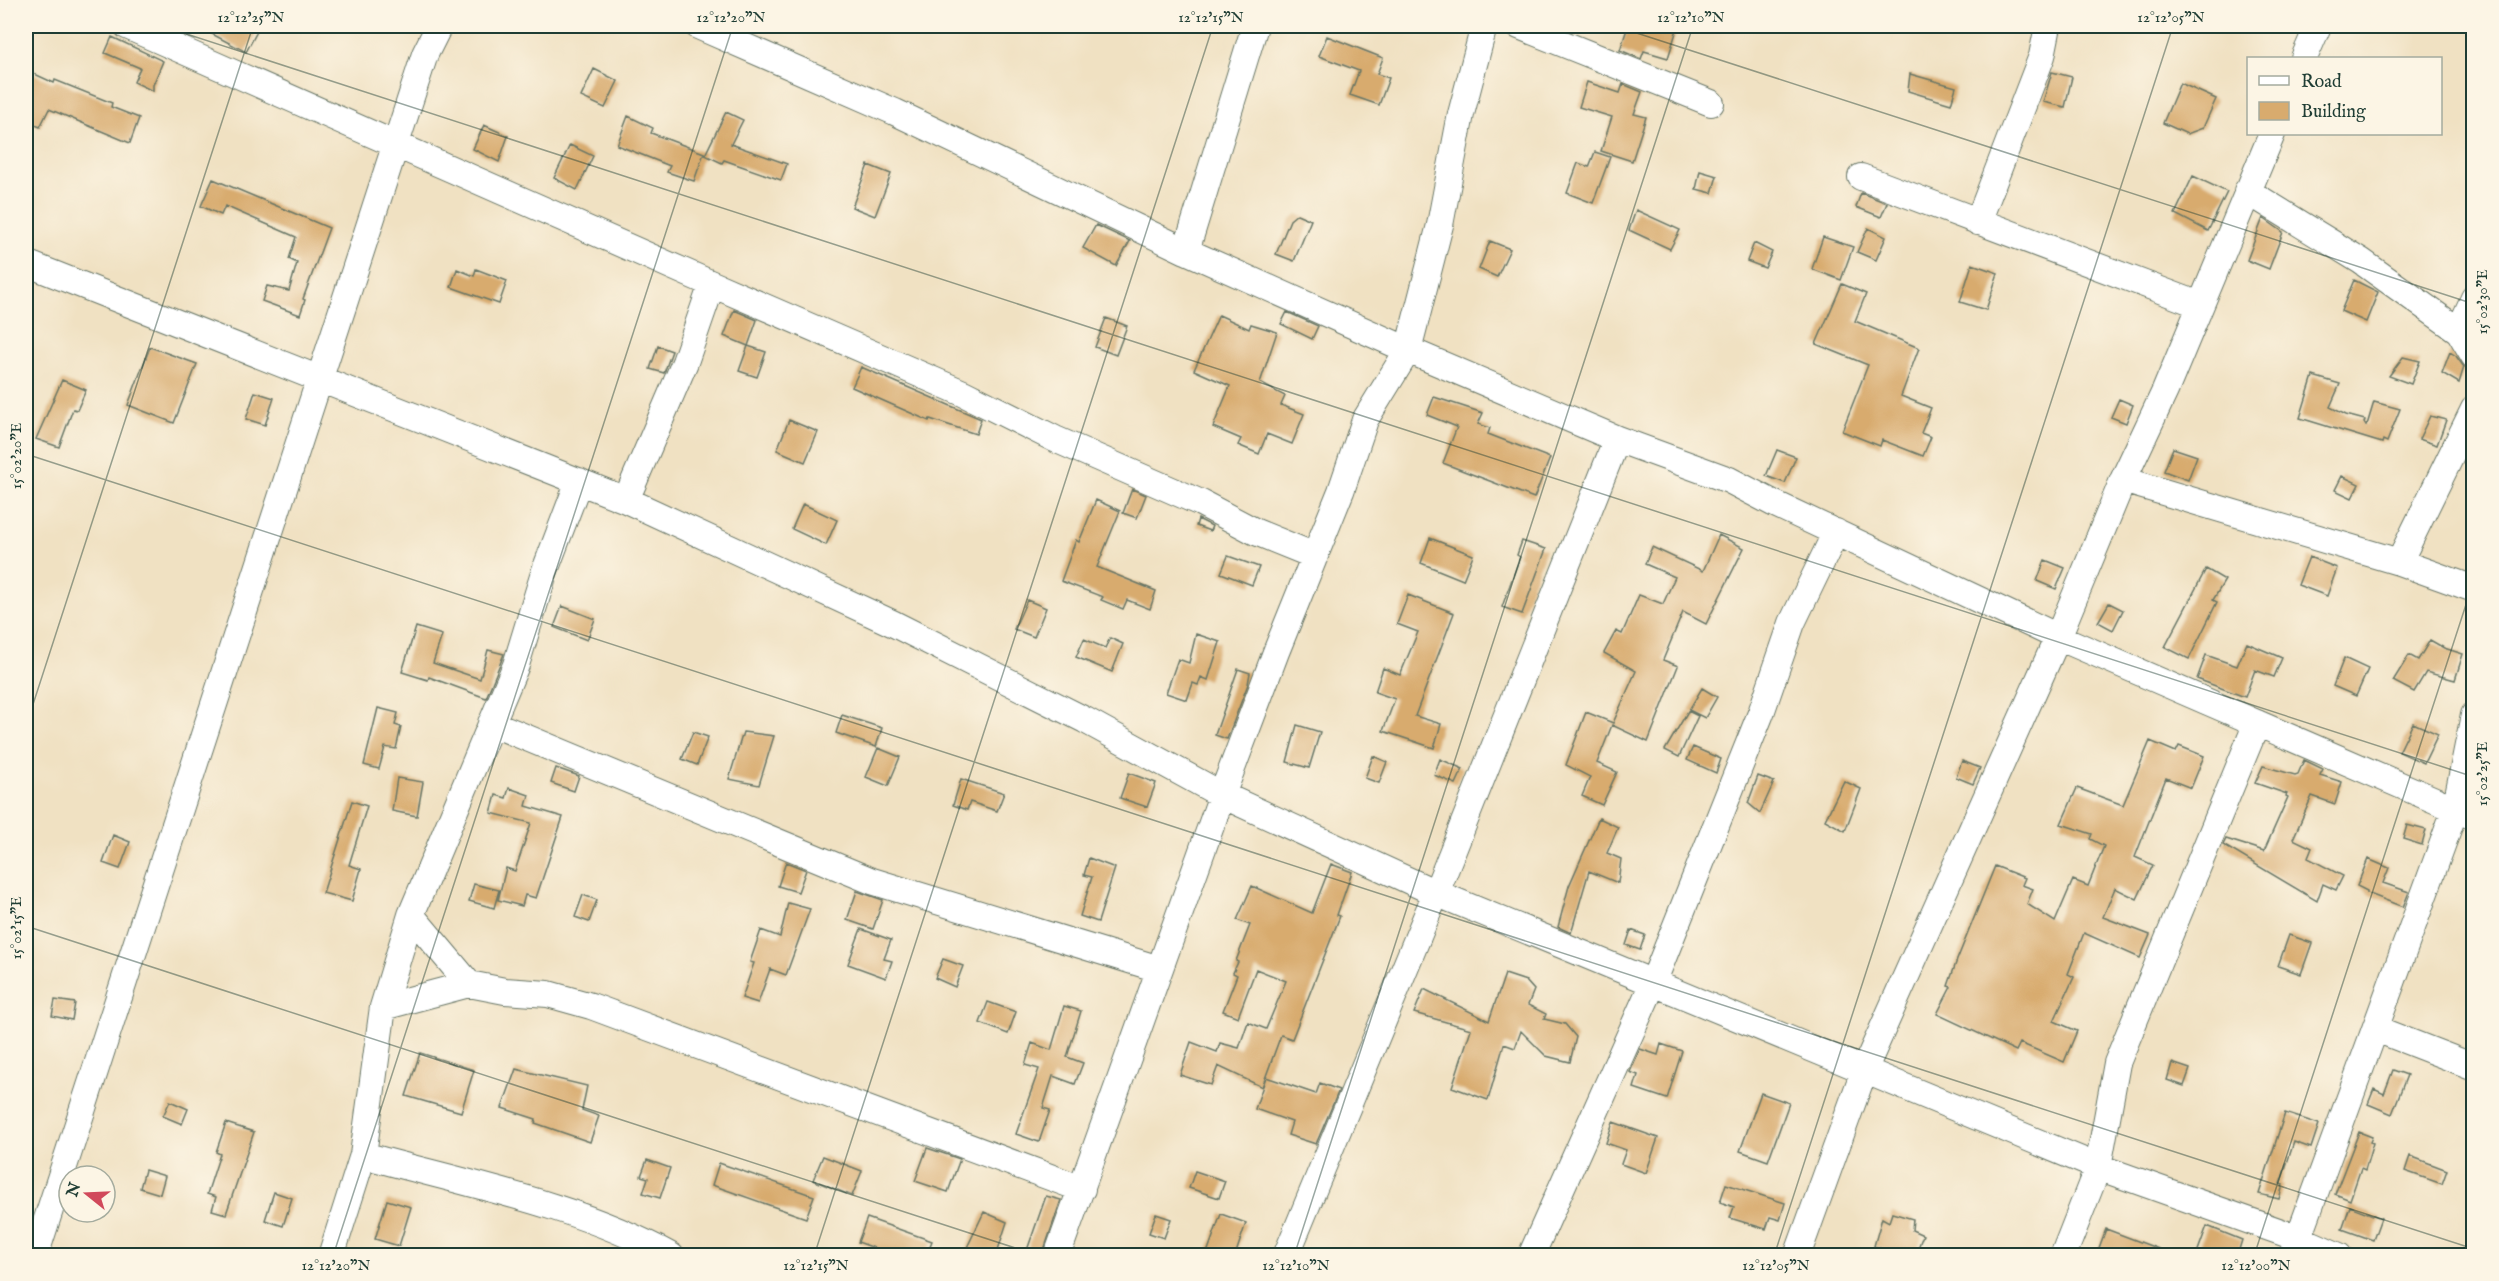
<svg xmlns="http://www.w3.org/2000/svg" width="2499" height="1281" viewBox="0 0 2499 1281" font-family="'IM FELL English',serif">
<rect width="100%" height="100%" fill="#fcf5e5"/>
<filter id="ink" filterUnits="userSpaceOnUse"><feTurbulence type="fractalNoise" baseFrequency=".0167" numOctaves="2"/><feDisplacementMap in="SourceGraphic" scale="12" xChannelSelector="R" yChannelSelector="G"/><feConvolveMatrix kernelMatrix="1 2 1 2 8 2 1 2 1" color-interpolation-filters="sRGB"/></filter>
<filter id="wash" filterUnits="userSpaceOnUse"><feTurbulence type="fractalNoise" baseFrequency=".008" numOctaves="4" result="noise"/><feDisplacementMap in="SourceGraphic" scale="24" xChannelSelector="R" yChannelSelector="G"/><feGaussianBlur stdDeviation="1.35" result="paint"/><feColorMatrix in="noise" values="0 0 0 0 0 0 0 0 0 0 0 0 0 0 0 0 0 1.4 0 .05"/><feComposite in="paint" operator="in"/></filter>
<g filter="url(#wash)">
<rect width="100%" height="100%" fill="#f0e1c2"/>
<g id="blocks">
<!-- building -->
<path fill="#d8ab6e" d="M197,26h63l-14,26z
M1628,26h50l-10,32 -24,-7 -3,8 -21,-9z
M1327,36l56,22 -6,16 12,4 -10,27 -29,-10 9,-24 -40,-15z
M112,37l51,24 -10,24v6l-19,-9 6,-14 -35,-15z
M594,69l24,12 -13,27 -24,-11z
M26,70l28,13 1,-3 57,23 -1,4 28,11 -9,25 -81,-34 -9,18 -14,-6z
M2052,72l20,5 -7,30 -22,-5z
M1910,74l46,13 -5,17 -43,-13z
M1587,82l33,11 3,-9 19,8 -8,22 12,3 -14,44 -31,-10 11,-34 -33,-10z
M2180,83l36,16 -13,29 -16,6 -24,-11z
M726,112l17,8 -12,24 56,20 -6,16 -57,-20 -2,3 -17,-8z
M628,116l25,12 -2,5 53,20 -10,28 -27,-9 3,-6 -53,-21z
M484,125l24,11 -9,26 -26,-13z
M570,145l23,11 -16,34 -23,-12z
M1595,152l15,5 -17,46 -26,-10 11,-30 11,4z
M868,165l23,9 -16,42 -23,-9z
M1700,171l17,5 -5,17 -16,-4z
M2193,176l34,16 -19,39 -33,-17z
M213,179l116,49 -26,71 2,1 -5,15 -38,-14 5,-15 22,5 8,-28 -8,-4 7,-22 -71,-31 -4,9 -20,-9z
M1861,193l26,10 -6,14 -25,-10z
M1636,210l44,20 -10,19 -41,-19z
M1297,214l14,6 -17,41 -18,-7 14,-34z
M2263,218l20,14 -14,37 -22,-9z
M1096,225l34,16 -14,25 -33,-18z
M1868,228l18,9 -10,23 -19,-8z
M1823,237l30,10 -12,33 -29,-11z
M1490,241l20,8 -13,28 -18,-8z
M1754,243l18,9 -7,16 -18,-7z
M1972,264l26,9 -12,37 -26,-8z
M457,269l17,7 2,-7 31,12 -8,23 -48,-17z
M2354,280l24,12 -12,30 -25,-11z
M1842,284l24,10 -11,27 64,27 -18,48 30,12 -10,25 10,4 -8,19 -41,-16 -2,6 -38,-15 26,-66 -52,-21z
M734,310l23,10 -9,26 -24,-10z
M1287,312l31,14 -6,13 -31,-15z
M1219,315l30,14 2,-5 26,8 -17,51 25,13 -4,9 23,9 -12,30 -25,-10 -8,20 -21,-9 3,-6 -28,-12 17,-41 -36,-16z
M1106,318l21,8 -11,29 -21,-8z
M658,346l14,5 -8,22 -14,-4z
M748,346l18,6 -9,25 -18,-6z
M150,347l47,17 -23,59 -46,-18z
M2450,352l6,4 8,11 -5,16 -17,-10z
M2403,357l17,4 -9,23 -22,-8z
M861,367l120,52 -5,15 -46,-15 -1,2 -77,-34z
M2313,376l27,8 -10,23 16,8 19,5 -1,3 3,2 7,-23 26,7 -13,33 -4,-2 -1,3 -82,-25z
M62,380l24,10 -9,20 -4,-1 -14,38 -23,-8z
M255,392l19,6 -9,27 -19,-6z
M1434,397l49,16 -5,11 12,4 -2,6 62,24 -16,40 -91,-35 14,-36 -30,-12z
M2119,399l14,6 -7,18 -15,-6z
M2430,416l16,4 -9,25 -18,-6z
M789,420l29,12 -13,30 -28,-12z
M2173,448l24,8 -9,24 -24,-9z
M1777,450l19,7 -11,26 -19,-7z
M2342,476l17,8 -7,14 -17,-8z
M1132,489l14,6 -9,23 -14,-5z
M1096,500l24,11 -23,56 59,24 -6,18 -23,-9 -4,9 -22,-9 2,-3 -42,-16 15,-41 3,2z
M803,504l34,16 -11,25 -34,-16z
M1198,519l14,7 -2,5 -14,-5z
M1719,535l25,13 -38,76 -23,-12 -20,48 15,6 -30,76 -36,-17 -15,38 20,9 -15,33 -20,-9 8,-19 -24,-12 20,-53 27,11 23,-52 -32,-18 12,-22 6,3 17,-39 24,9 12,-27 -30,-13 7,-17 51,24z
M1430,538l43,17 -10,25 -42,-17z
M1522,541l24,8 -24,65 -20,-7 18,-50 -3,-2z
M1228,556l31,11 -7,18 -31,-12z
M2309,557l28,11 -10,28 -29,-11z
M2045,560l20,8 -9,21 -19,-8z
M2206,569l19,11 -12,20 4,2 -28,57 -24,-12z
M1408,595l46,18 -39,103 26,8 -7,24 -51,-17 12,-32 -20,-7 8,-24 17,7 18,-43 -21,-8z
M1027,600l19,8 -12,29 -20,-8z
M2109,603l14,7 -10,20 -15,-8z
M562,606l33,13 -8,21 -33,-13z
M416,627l26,8 -9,28 47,16 8,-29 16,4 -18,44 -57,-21 -1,3 -26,-8z
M1196,634l24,8 -12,38 -7,-3 -3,8 -5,-2 -6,17 -21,-7 12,-34 11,4z
M1110,638l13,6 -11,28 -36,-15 8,-18 21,9z
M2430,640l14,8 19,6 -8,26 -29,-8 -12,20 -21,-11 16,-26 9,5z
M2247,643l35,15 -8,19 -19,-7 -10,27 -48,-18 9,-24 31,11z
M2344,658l24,11 -12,27 -23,-10z
M1238,669l12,4 -2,11 -21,55 -12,-4z
M1702,688l15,9 -12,21 -16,-8z
M378,708l20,5 -3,12 6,2 -5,22 -11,-2 -6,22 -15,-4z
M1688,711l10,5 -19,41 -14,-7z
M842,715l40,13 -6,19 -40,-14z
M2413,723l25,11 -14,29 -25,-11z
M1297,725l23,7 -11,36 -22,-6z
M693,732l15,5 -11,28 -15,-6z
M743,732l31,4 -15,49 -30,-6z
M2150,741l26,11 3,-6 25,10 -13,32 -25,-10 -31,79 18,8 -16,34 -22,-11 -12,29 47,18 -10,23 -56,-25 -16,41 6,3 -20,44 23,10 -13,31 -44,-19 -4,8 -79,-37 14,-27 -3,-1 9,-26 38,-94 30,12 -3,7 11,4 -6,15 28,18 18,-42 15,6 16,-40 -14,-7 2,-5 -31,-10 16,-36 46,17z
M1693,747l28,12 -5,14 -29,-13z
M878,748l22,9 -12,29 -22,-9z
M1373,756l14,6 -8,21 -14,-5z
M1440,759l23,10 -7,15 -22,-9z
M2304,760l19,9 -3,6 22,7 -7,22 -23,-8 -19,43 19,9 -4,10 35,18 -7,14 -13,-6 -6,17 -94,-56 3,-6 38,12 24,-54 -2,-1 1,-2 -32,-11 8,-17 32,9 3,-1z
M1962,761l18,7 -7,16 -17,-7z
M556,768l23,8 -5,15 -23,-8z
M1129,773l27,10 -9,24 -27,-9z
M1758,776l16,6 -14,31 -12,-10z
M397,778l26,4 -6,34 -25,-5z
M961,779l43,14 -7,18 -27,-9 -3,8 -14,-5z
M1844,781l17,8 -16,42 -20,-11z
M509,788l20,7 -3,11 37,11 -27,81 -11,-3 -3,11 -24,-6 8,-32 9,3 16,-48 -40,-10 5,-18 10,3z
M352,801l15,5 -18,59 12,4 -9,32 -29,-8z
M1599,818l19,9 -11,26 14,6 -3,24 -29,-12 -18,62 -13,-6 11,-41z
M2407,825l19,5 -4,15 -19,-6z
M113,835l17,7 -10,27 -17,-6z
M1089,858l26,10 -17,54 -18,-6 12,-39 -8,-2z
M2368,859l21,9 -6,15 26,9 -6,15 -36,-14v-2l-10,-5z
M786,862l20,8 -8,22 -20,-6z
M1331,864l21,8 -15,43 3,1 -48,123 -11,-4 -19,52 -44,-21 -7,19 -31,-10 11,-33 26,10 3,-9 19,5 9,-26 18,7 20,-48 -30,-12 -18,48 -15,-6 14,-36 -4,-2 5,-11 -2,-1 14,-36 -13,-5 15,-34 60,27z
M474,884l25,6 -5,18 -25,-7z
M857,891l26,9 -10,29 -26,-9z
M583,895l14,5 -8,22 -14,-5z
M788,903l22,6 -24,66 -16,-6 -12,34 -16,-5 12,-35 -4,-1 11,-32 19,7z
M861,929l30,11 -7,19 8,2 -6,17 -38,-14z
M1631,930l14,5 -5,15 -14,-5z
M2289,935l23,8 -11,31 -23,-8z
M943,959l20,7 -8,21 -20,-9z
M1505,974l21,7 8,9 -6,15 18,9 -2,5 21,5 11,13 -6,25 -24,-6 -25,-25 -6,17 -11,-4 -16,56 -36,-13 19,-58 -57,-16 10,-24 65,32z
M55,1000l20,3 -3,17 -20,-4z
M988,1002l28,10 -8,22 -28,-11z
M1064,1006l17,5 -14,46 16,6 -8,21 -22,-8 -10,32 7,2 -11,32 -23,-8 23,-65 -14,-4 7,-22 19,7z
M1661,1044l21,7 -15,48 -33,-11 4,-13 -8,-3 10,-23 18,6z
M420,1053l54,17 -13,42 -55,-16z
M2172,1063l18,6 -6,17 -17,-6z
M516,1069l71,17 -5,24 17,6 -9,26 -55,-19 1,-4 -34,-11z
M2393,1070l14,5 -15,39 -24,-10 6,-15 10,5z
M1266,1077l50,17 4,-11 19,7 -23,54 -28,-9 4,-13 -37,-13z
M1761,1093l28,10 -21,58 -28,-10z
M170,1101l18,8 -6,15 -19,-8z
M2285,1113l34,11 -8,24 -17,-6 -14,42 3,1 -4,14 -20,-5z
M1613,1122l45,16 -12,35 -25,-9 5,-14 -20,-7z
M226,1123l28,9 -28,82 -14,-4 4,-13 -9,-3 13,-40 -4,-2z
M2359,1132l13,5 -2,5 3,1 -8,27 -4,-2 -11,32 -15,-6z
M927,1148l33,11 -12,33 -33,-11z
M823,1156l39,15 -10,25 -39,-16z
M2410,1156l37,14 -5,14 -37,-13z
M647,1160l23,8 -10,30 -17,-5 5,-15 -7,-2z
M719,1163l95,33 -8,22 -94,-33z
M145,1170l20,6 -5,18 -20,-6z
M1195,1171l30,10 -6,17 -30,-10z
M1726,1184l59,19 -5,17 -10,-3 -4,12 -36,-11 4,-11 -14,-5z
M274,1192l18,6 -9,28 -18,-6z
M1046,1196l15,4 -19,56h-17z
M387,1200l24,7 -12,39 -24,-7z
M2350,1206l31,12 -8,22 -31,-11z
M984,1212l23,10 -11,34h-33z
M1892,1213l21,6 -1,11 11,5 -8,21h-14l-27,-10 8,-28 7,4z
M1156,1214l15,5 -7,19 -15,-5z
M1221,1214l25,9 -11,33h-29z
M867,1218l65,23 -6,15h-30l-38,-14z
M2207,1226l35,14 -5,16h-41z
M2106,1229l66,25v2h-76z"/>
</g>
</g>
<g filter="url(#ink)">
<use href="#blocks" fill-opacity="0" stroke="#687666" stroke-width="1.5"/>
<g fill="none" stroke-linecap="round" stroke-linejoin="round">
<!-- minor casing -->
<g stroke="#687666" stroke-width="28">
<path id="minor" d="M127,26l585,258 251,109 92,46 146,64 55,29 59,24
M698,26l197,86 291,139
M1484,26l-23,88 -21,111 -32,125 209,89 112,41 44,23 285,134 416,180
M1519,26l192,77
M2304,58l14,-32
M1861,177l339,128
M2247,191l114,70 98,70 15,25
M1978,222l64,-166 6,-30
M26,263l600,237 268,124 191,96 137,75 214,98 662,274 200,71 41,18
M2459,331l15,-33
M2123,480l276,82 75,27
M626,500l59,-138 27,-78
M2399,562l75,-153
M491,723l381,158 287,88
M411,915l58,69 36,7 43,3 43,12 491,183
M383,1007l86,-23
M2376,1029l98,38
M363,1155c101,28 216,50 308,101
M35,1256l390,-1202 14,-28
M331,1256l32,-101 20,-148 28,-92 105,-250 28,-92 35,-92
M1057,1256l165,-461 54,-143 65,-161 24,-71 43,-70 -222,-99 69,-225
M1286,1256l150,-363 181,-454
M1531,1256l122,-273 108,-270 31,-90 44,-91
M1797,1256l68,-188 193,-431 65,-157 42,-89 107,-257
M2063,1256l35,-89 19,-104 140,-340
M2292,1256l163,-446 19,-95"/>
</g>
<!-- minor -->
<use href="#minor" stroke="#fff" stroke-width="26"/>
</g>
</g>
<!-- ticks -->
<path fill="none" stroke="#1f3d34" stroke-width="1.5" stroke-opacity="0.45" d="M162,26l2312,751M1615,26l859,278M26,454l2448,795M26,726l227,-700M26,926l1014,330M333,1256l400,-1230M814,1256l399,-1230M1294,1256l399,-1230M1774,1256l399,-1230M2254,1256l220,-676"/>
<!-- margin -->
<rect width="2499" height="1281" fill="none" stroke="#fcf5e5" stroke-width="66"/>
<!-- legend -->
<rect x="2247" y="57" width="195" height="78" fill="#fcf5e5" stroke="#a4ab9e" stroke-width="1.5"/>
<rect x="2259" y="76" width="30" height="9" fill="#ffffff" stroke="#a4ab9e" stroke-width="1.5"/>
<text x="2301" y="87" font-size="18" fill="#1f3d34">Road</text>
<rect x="2259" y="102" width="30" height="18" fill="#d8ab6e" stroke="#a4ab9e" stroke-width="1.5"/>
<text x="2301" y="117" font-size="18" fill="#1f3d34">Building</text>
<!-- north arrow -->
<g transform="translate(87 1194) rotate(288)"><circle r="28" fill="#fcf5e5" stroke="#a4ab9e" stroke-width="1.5"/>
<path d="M0-4.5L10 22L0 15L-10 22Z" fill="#d1495b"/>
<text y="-9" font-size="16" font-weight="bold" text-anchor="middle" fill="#1f3d34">N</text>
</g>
<rect x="33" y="33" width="2433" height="1215" fill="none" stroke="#1f3d34" stroke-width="2"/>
<g font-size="15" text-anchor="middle" fill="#1f3d34">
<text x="251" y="22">12°12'25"N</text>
<text x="731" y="22">12°12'20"N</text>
<text x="1211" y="22">12°12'15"N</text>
<text x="1691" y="22">12°12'10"N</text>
<text x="2171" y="22">12°12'05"N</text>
<text transform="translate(2482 302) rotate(-90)" y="5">15°02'30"E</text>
<text transform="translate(16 456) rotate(-90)" y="5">15°02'20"E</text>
<text transform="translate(2482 774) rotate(-90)" y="5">15°02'25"E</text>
<text transform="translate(16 928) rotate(-90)" y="5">15°02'15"E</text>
<text x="336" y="1270">12°12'20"N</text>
<text x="816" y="1270">12°12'15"N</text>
<text x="1296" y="1270">12°12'10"N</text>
<text x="1776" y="1270">12°12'05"N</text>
<text x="2256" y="1270">12°12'00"N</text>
</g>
</svg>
